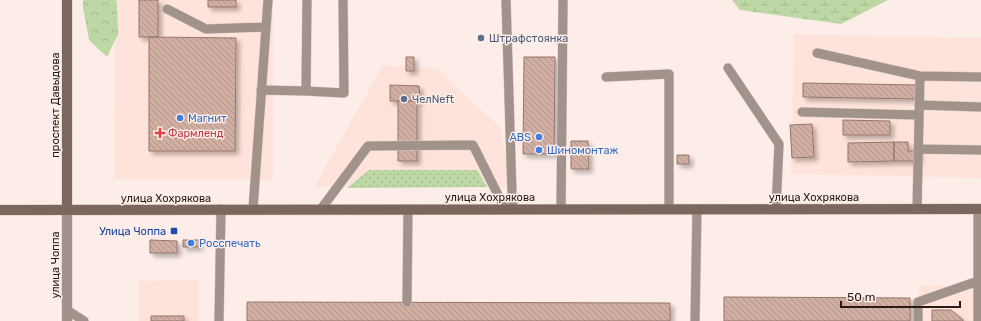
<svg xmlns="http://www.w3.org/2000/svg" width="981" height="321" viewBox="0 0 981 321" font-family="Rubik,sans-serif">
<defs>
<pattern id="grass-dots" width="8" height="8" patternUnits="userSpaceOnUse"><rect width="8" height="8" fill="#bed8a5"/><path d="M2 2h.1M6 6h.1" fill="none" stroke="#a3b98d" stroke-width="1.8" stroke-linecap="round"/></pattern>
<pattern id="forest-crowns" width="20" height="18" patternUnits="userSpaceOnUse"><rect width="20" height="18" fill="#bed8a5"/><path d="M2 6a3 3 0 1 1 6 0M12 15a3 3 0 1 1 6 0" fill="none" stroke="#a3b98d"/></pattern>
<pattern id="wetland-marsh" width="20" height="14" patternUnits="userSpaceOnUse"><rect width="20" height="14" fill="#bed8a5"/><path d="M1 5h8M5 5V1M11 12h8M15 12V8" fill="none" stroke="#a3b98d"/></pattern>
<pattern id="building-back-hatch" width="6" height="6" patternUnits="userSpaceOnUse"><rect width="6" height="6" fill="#d0aea2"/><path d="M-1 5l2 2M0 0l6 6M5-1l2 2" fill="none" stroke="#b3958b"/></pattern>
<filter id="shadow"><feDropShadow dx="3.5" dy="3.5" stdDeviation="2" flood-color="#0004"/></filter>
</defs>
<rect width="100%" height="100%" fill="#fcede8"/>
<!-- built -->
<path fill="#fee3da" d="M115,0h158v180l-159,-1z
M794,34l187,4v140l-190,-4z
M383,65l54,4 64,59 9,59h-196z
M199,280v41h-60v-40z
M919,285l62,1v35h-62z"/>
<!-- grass -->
<path fill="url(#grass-dots)" d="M369,170h108l10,17 -140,1z"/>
<!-- forest -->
<path fill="url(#forest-crowns)" d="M83,0h33l1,5 1,29 -11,23 -18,-17 -6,-32z"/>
<!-- wetland -->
<path fill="url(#wetland-marsh)" d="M732,0h156l-47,24 -101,-14z"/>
<!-- building -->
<path fill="url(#building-back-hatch)" stroke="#96766a" filter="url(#shadow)" d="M139,0h19v37h-19z
M208,0h28v7h-28z
M149,37l87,1 -1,113h-86z
M406,57h8v14h-8z
M524,57h31l-1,97h-31z
M803,83l114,2v14l-114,-2z
M390,85l29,1 1,15h-30z
M398,101h19v60h-19z
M843,120l47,1v14h-47z
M812,124l2,33 -22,1 -2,-33z
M571,141h17l1,28h-18z
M894,142v19l-46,1v-19z
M894,142h14v9h10l1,10h-25z
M677,155h12v9h-12z
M150,240l27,1v12h-27z
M183,240h16v7h-16z
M724,297l186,1v23h-186z
M247,302l423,1v18h-423z
M932,310h19l12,10v1h-31z
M151,316h33v5h-33z"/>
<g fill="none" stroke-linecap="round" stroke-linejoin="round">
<!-- lane casing -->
<g stroke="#dacbc6" stroke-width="10">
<path id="lane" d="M506,0l6,193 1,16
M167,9l39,20 60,-2
M817,53l103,23 61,1
M728,68l51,76 -3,65
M606,77l63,-3v135
M261,90l45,1 38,2 -1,-93
M306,91l1,-91
M919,105l62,2
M802,112l117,3
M918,149l63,1
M253,209l15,-209
M321,209l47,-63 105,-1 32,64
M561,209l2,-209
M917,209l3,-133
M407,302l1,-93
M67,310l17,11
M219,321l2,-112
M695,321l2,-112
M918,321v-19l60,-21
M978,321v-112"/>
</g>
<!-- street casing -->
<g stroke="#dacbc6" stroke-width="11">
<path id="street" d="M67,210v111"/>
</g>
<!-- secondary casing -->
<g stroke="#dacbc6" stroke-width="11">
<path id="secondary" d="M0,210l981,-1
M67,210v-210"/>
</g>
<!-- lane -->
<use href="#lane" stroke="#a1938c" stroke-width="9"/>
<!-- street -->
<use href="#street" stroke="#a1938c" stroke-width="10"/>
<!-- secondary -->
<use href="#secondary" stroke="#7b675d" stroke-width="10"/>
</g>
<!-- markers -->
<g fill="#5c6f8a" stroke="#fcede8" stroke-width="1.5">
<circle cx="481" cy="38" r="4"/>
<circle cx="404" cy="99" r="4"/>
</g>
<g fill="#3f7fe0" stroke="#fcede8" stroke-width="1.5">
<circle cx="180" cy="118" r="4"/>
<circle cx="539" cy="137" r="4"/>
<circle cx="539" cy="150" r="4"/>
<circle cx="191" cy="243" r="4"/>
</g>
<path fill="#e0444e" stroke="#fcede8" stroke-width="1.5" d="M158 127h4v4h4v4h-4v4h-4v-4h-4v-4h4z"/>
<rect fill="#1a4fb4" stroke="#fcede8" stroke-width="1.5" x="170" y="227" width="8" height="8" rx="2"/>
<g text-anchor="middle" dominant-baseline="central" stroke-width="3" stroke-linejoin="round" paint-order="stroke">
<!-- service labels -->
<g font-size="11" fill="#4e5e75" stroke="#fcede8" text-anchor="start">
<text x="489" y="38">Штрафстоянка</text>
<text x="412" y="99">ЧелNeft</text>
</g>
<!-- street labels -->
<g font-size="11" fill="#271a16" stroke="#fcede8">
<text transform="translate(55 105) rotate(-90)">проспект Давыдова</text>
<text x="490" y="197">улица Хохрякова</text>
<text x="814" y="197">улица Хохрякова</text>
<text x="166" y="198">улица Хохрякова</text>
<text transform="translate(55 265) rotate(-90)">улица Чоппа</text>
</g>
<!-- shop labels -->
<g font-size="11" fill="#366cbe" stroke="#fcede8" text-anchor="start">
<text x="188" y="118">Магнит</text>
<text x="531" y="137" text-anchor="end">ABS</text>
<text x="547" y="150">Шиномонтаж</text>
<text x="199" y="243">Росспечать</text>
</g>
<!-- health labels -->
<g font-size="11" fill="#be3a42" stroke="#fcede8" text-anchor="start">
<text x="168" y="133">Фармленд</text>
</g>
<!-- transit labels -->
<g font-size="11" fill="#164399" stroke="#fcede8" text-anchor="end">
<text x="166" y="231">Улица Чоппа</text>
</g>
</g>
<!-- scale -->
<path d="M841 301v6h119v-6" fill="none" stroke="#271a16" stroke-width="2"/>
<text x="847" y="301" font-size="12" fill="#271a16" stroke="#fcede8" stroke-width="3" paint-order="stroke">50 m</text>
</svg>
